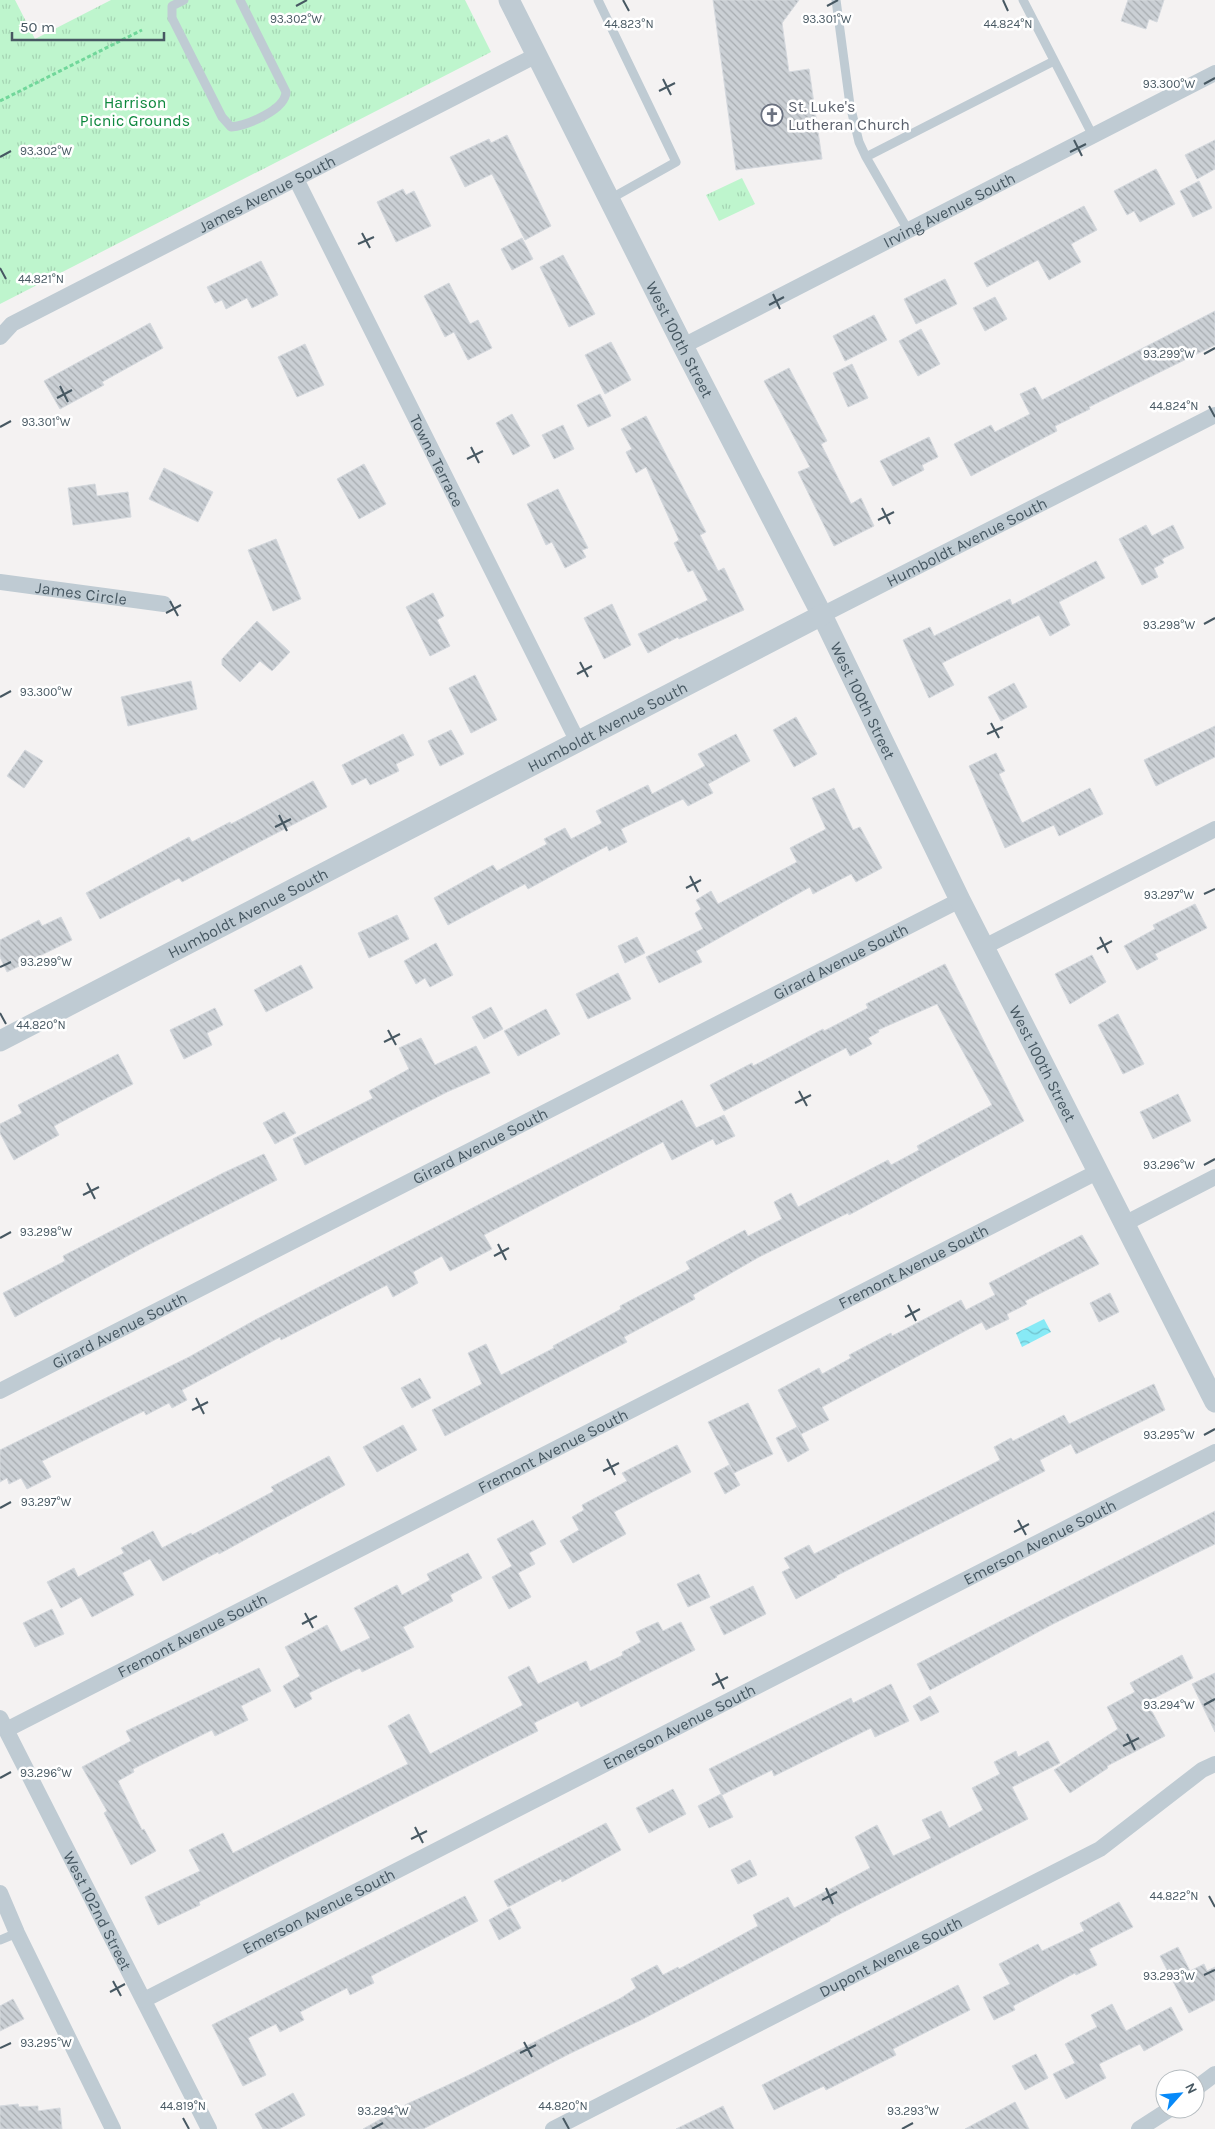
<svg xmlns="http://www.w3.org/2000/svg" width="1215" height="2129" viewBox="0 0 1215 2129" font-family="Karla,sans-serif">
<defs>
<pattern id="park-tufts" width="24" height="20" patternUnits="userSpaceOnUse" patternTransform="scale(1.25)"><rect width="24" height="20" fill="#bef5cd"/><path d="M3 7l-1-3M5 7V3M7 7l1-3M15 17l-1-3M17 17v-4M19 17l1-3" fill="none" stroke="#a5d4b3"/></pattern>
<pattern id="water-waves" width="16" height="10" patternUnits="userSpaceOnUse" patternTransform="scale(1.25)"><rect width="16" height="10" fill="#87eaf6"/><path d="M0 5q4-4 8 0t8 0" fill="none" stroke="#70c0cb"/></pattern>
<pattern id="building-back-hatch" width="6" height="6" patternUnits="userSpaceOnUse" patternTransform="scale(1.25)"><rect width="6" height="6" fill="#cbd0d5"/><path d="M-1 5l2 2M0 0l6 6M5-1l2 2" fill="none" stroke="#a7acb0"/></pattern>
</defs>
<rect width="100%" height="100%" fill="#f4f2f2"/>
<!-- park -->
<path fill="url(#park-tufts)" d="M0,0h15l20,39 76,-39h354l26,52 -491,252z
M742,178l13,26 -36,17 -13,-26z"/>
<!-- water -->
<path fill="url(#water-waves)" d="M1044,1319l7,13 -29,15 -6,-14z"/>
<!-- building -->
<path fill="url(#building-back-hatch)" stroke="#d5d9de" d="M713,0h86l-17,23 7,49 20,-3 13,90 -86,11z
M1128,0h36l-7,22 -8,-3 -3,10 -25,-8z
M507,135l44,91 -26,14 -33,-66 -27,13 -15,-30 39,-18 2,4z
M1215,140v29l-18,10 -12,-24z
M1156,169l19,35 -35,18 -6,-11 -7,4 -13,-24z
M1199,181l13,27 -19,9 -13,-26z
M403,189l3,6 8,-4 17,35 -35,16 -19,-40z
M1084,206l13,24 -26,14 10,18 -32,18 -11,-20 -51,27 -13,-24z
M522,238l11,21 -21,11 -11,-21z
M563,255l32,59 -26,13 -29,-60z
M261,261l17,34 -26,13 -5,-10 -21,11 -4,-9 -7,3 -8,-16z
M945,279l12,25 -41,20 -12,-25z
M449,283l21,41 8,-4 14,28 -24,12 -14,-28 -9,5 -21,-41z
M995,297l12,22 -22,12 -12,-23z
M1215,311v34l-126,62 1,2 -35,17 2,5 -86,45 -17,-32 37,-19 4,7 35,-18 -10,-20 15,-7 7,13z
M874,315l13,25 -42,21 -12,-25z
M150,323l13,25 -61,34 2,3 -44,24 -16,-28z
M921,329l19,35 -22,12 -19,-35z
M611,342l20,38 -26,14 -20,-39z
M305,344l19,41 -27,12 -19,-40z
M852,364l16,34 -20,9 -15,-34z
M789,368l38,73 -6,3 30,60 10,-6 13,28 -40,20 -36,-74 12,-5 -46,-86z
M600,394l11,22 -23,11 -11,-22z
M512,414l18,32 -17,9 -17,-32z
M646,416l60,116 -6,3 18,36 6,-3 20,42 -65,29 -1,-2 -30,16 -10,-19 70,-34 -15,-30 -5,2 -14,-29 5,-3 -33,-73 -10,6 -10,-21 6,-3 -11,-20z
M563,425l11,24 -20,10 -12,-24z
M929,437l9,20 -16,8 2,5 -31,16 -13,-25z
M364,464l22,40 -27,15 -22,-40z
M164,468l49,24 -15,30 -49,-23z
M95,484l2,12 31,-4 3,25 -58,8 -5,-37z
M558,489l30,59 -6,2 4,7 -21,11 -13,-26 -6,3 -19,-41z
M1146,525l6,11 21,-11 11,23 -22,11 2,4 -10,5 4,9 -16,8 -23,-46z
M276,539l25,60 -28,12 -25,-61z
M1096,561l9,17 -46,24 11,23 -20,11 -11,-21 -97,48 12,22 -25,13 -26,-58 27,-13 4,9 76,-37 2,6z
M433,593l11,23 -7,4 13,26 -20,10 -24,-49z
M612,604l19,41 -27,14 -20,-41z
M257,621l33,31 -18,19 -12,-10 -20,21 -18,-17v-6z
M475,675l22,45 -26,13 -22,-45z
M191,681l6,28 -69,17 -7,-29z
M1014,683l13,24 -26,14 -13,-24z
M796,717l21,37 -23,13 -21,-37z
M1215,726v31l-59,29 -12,-26z
M451,730l13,24 -24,12 -12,-25z
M403,734l11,21 -18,9 3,7 -29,14 -4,-7 -14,7 -10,-20z
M736,734l14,27 -42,23 5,9 -25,13 -5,-7 -62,30 6,13 -18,9 -2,-5 -79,43 -3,-5 -77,41 -14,-27 59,-33 4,6 50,-27 -3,-5 21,-11 6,11 31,-16 -6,-12 52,-26 4,9 53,-28 -7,-12z
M25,750l18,11 -19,27 -17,-12z
M996,753l9,18 -6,3 23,49 68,-35 13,26 -44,22 -5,-11 -49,23 -36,-82z
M313,781l14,26 -145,75 -3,-4 -79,41 -14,-26 103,-56 3,5 38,-20 1,2z
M834,788l19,42 7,-3 22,41 -26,14 -5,-8 -38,20 -3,-7 -114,64 6,11 -43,21 -13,-26 57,-28 -8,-16 6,-4 -5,-9 15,-9 7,13 79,-42 -7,-14 36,-19 -14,-31z
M1195,904l12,24 -52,26 3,5 -21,11 -13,-24 31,-17 -2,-4z
M397,915l12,24 -40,19 -11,-25z
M61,917l11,23 -65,32 -7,-15v-17l39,-20 3,6z
M637,937l8,16 -20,10 -7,-17z
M436,943l17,32 -23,12 -5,-9 -9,6 -12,-23z
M1092,955l14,27 -36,22 -15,-30z
M945,964l79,157 -175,94 -1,-2 -89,44 -66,38 2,4 -71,38 3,5 -182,94 -13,-26 50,-26 -14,-31 18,-9 15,31 53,-27 -1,-2 68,-37 -1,-3 70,-37 -4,-7 59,-32 3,6 34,-17 -8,-17 17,-9 7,14 90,-47 3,5 28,-15 -2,-4 75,-41 -55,-101 -59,26 1,2 -11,6 4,6 -22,12 -4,-8 -122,63 -14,-26 42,-22 1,3 70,-37 1,2 44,-23 -2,-4z
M301,965l12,23 -47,24 -12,-22z
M618,973l13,26 -43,20 -12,-25z
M491,1007l12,22 -19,10 -12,-22z
M215,1008l8,17 -16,8 5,12 -28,14 -14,-29z
M546,1009l14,25 -42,22 -14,-25z
M1118,1014l26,50 -21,10 -25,-49z
M421,1038l14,27 41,-19 14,27 -43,19 -142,73 -12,-26 80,-41 -4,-7 40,-22 -10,-21z
M118,1054l15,30 -79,42 5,9 -45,25 -14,-27v-9l22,-11 -4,-8z
M1178,1094l13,27 -38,18 -13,-27z
M682,1100l14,28 28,-13 11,21 -19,9 -3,-6 -41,21 -9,-18 -179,93 8,14 -42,22 -8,-15 -29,16 5,11 -25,14 -6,-12 -106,55 -1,-3 -98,53 5,10 -15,8 -3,-5 -23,12 -2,-4 -102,50 9,16 -24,12 -6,-11 -12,6 -2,-6 -7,4v-32l189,-93 66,-37z
M284,1112l12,21 -21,11 -12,-21z
M264,1154l13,26 -131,66 -131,71 -12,-24 62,-32 -2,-5 160,-83z
M1082,1235l17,29 -74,37 2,3 -20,10 2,5 -23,11 -4,-8 -160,85 7,13 -28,14 -23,-44 41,-22 3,6 29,-16 -2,-3 42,-22 1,3 69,-36 5,10 29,-15 -6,-12z
M1110,1293l9,19 -20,10 -9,-19z
M420,1378l11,20 -19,10 -11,-20z
M1154,1384l11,26 -89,44 -5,-10 -31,16 5,11 -209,105 1,1 -41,22 -14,-27 8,-4 -6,-10 25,-13 5,9 186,-94 -6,-13 17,-9 2,3 51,-26 5,9z
M748,1403l25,51 -39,19 -26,-51z
M403,1425l14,25 -40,22 -14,-25z
M797,1427l12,23 -21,12 -12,-24z
M677,1445l14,27 -77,40 12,22 -53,29 -13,-22 19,-11 -7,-13 12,-7 -2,-5 45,-24 -5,-8z
M329,1456l16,29 -126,69 -1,-2 -55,29 -13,-22 -28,14 12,22 -42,22 -11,-20 -20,11 -14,-26 27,-14 4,9 46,-24 -3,-5 32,-17 9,17 29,-15 1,2 82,-44 -3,-4z
M729,1465l11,20 -15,9 -11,-21z
M1215,1511v33l-162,80 -123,66 -13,-26z
M533,1520l13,24 -17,9 6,11 -17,9 13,24 -22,12 -17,-32 20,-11 -15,-27z
M468,1553l14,25 -32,17 3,6 -50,26 11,20 -52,25 -2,-4 -51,25 3,6 -17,9 -12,-22 17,-10 -15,-29 42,-22 14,27 29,-14 -16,-30 43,-23 5,10 28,-15 -3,-6z
M699,1574l11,23 -22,10 -11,-23z
M753,1586l13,28 -42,21 -14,-28z
M52,1609l12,25 -29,13 -12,-24z
M658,1622l5,9 18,-9 14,28 -114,57 -3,-6 -44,22 4,8 -339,171 1,3 -42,20 -13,-28 55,-26 -11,-21 34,-17 10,20 175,-89 -20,-38 21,-12 21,40 93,-49 -15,-28 21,-11 9,18 48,-23 4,10 33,-16 -1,-3 19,-10 -5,-10z
M1182,1655l11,23 -46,24 18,34 -58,30 1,2 -38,25 -16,-23 64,-41 -11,-22 28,-15 -5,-9z
M259,1668l12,23 -30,15 7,14 -33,16 -3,-6 -79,39 1,3 -16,9 24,49 2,-1 12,22 -25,14 -27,-52 3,-2 -25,-44 49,-26 -5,-10z
M1215,1673v59l-23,-48z
M891,1684l18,37 -34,16 -4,-9 -97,48 -2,-6 -50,25 -13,-26 142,-71 2,5z
M930,1696l9,16 -18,9 -8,-15z
M1048,1741l12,22 -48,24 16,32 -198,100v2l-189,99 -70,33 -148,76h-60l44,-25 60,-28 154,-78 15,-10 -5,-9 26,-14 6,10 15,-8 1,2 79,-43 -5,-11 35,-18 6,11 76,-40 -15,-31 22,-12 16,31 38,-18 -9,-18 19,-9 8,17 34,-18 -11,-22 28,-14 -6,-12 22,-11 2,6z
M673,1789l13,25 -37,19 -13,-25z
M721,1794l12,23 -24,11 -11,-22z
M606,1823l15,27 -59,32 -1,-3 -53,28 -14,-26z
M750,1860l7,15 -19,9 -7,-14z
M465,1896l13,25 -107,55 3,7 -24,12 -3,-7 -47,24 4,8 -24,12 -4,-8 -28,14 18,37 -23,11 -31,-61z
M1119,1902l14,25 -44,22 8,16 -21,10 -1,-2 -62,33 2,4 -21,10 -11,-23 27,-13 -11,-20 39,-20 4,7 42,-20 -4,-8z
M510,1908l11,20 -22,12 -10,-20z
M1178,1947l12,24 14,-7 3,7 8,-4v33l-26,13 -29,-57z
M958,1985l12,25 -77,39 3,6 -70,35 -2,-4 -50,24 -12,-25z
M13,1999l11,20 -24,12v-25z
M1112,2004l14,27 45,-24 12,23 -39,21 -4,-7 -41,20 7,14 -40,21 -13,-25 22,-11 -10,-19 32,-17 -6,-12z
M1036,2054l12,24 -23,12 -13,-24z
M293,2093l12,22 -26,14h-16l-8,-15z
M1015,2102l14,27h-64z
M18,2104l1,3 19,-1v5l22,-3 2,21h-62v-23z
M723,2106l11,23h-58z"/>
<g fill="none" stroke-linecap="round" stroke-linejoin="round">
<!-- path -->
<path stroke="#71d79a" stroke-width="3" stroke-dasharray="4 2.5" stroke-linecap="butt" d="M0,101l142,-71"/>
<!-- service -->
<path stroke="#bfcbd3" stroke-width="9" d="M184,0l-12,6v12l50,99 9,10c17,-2 54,-17 55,-35l-46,-92
M598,0l78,162 -66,37
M836,0l14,105 9,37 7,15
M1023,0l70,136
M908,230l-42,-73 188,-96
M0,1940l17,-7"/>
<!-- minor -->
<g stroke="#bfcbd3" stroke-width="16">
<path id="s1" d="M296,179l282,563"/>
<path id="s2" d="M0,337l12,-13 525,-269"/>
<path id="s3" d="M683,346l532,-273"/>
<path id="s4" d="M0,582l164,22"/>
<path id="s5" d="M822,615l393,-200"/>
<path d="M984,947l231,-118"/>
<path d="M1124,1224l91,-47"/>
<path id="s6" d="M0,1391l960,-491"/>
<path id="s7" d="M0,1718l209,411"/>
<path id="s8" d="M6,1730l1093,-559"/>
<path d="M0,1893l17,40 96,196"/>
<path id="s9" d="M144,2000l1071,-548"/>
<path d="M1195,2089l20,-15"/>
<path id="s10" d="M553,2129l547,-280 102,-79 13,-6"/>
<path d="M1139,2129l31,-20"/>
</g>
<!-- tertiary -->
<g stroke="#bfcbd3" stroke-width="21">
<path id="s11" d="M509,0l174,346 139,269 138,285 255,502"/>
<path id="s12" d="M0,1041l822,-426"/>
</g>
</g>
<!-- ticks -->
<path fill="none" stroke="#475862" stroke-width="2" d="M623,0l6,11M1003,0l5,11M296,6l11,-6M827,6l11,-6M663,79l8,16M1204,84l11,-6M659,91l16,-8M1074,140l8,16M1070,152l16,-8M0,157l11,-6M362,233l8,15M358,244l16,-7M0,268l6,11M773,294l7,15M769,305l15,-8M1204,354l11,-6M60,386l8,16M57,398l15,-8M1209,406l6,11M0,427l11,-6M471,447l8,16M467,459l16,-8M882,508l8,16M878,520l16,-8M170,601l8,15M166,613l15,-8M1204,624l11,-6M580,662l8,15M577,674l15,-8M0,697l11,-6M991,723l8,15M987,734l16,-7M279,815l8,16M275,827l16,-8M690,876l8,16M686,888l15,-8M1204,894l11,-5M1100,937l8,16M1097,949l15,-8M0,967l11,-5M0,1013l6,11M388,1030l8,15M384,1042l16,-8M799,1091l8,15M795,1103l16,-8M1204,1165l11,-6M87,1183l8,16M83,1195l16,-8M0,1238l11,-6M498,1244l8,16M494,1256l15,-8M908,1305l8,16M905,1317l15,-8M196,1398l8,16M192,1410l16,-8M1204,1435l11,-6M607,1459l8,16M603,1471l16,-8M0,1508l11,-6M1018,1520l8,15M1014,1532l15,-8M305,1613l8,15M302,1624l15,-8M716,1673l8,16M712,1685l16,-8M1204,1705l11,-6M1127,1734l8,16M1123,1746l16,-8M0,1778l11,-6M415,1827l8,16M411,1839l16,-8M826,1888l7,16M1209,1896l6,11M822,1900l15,-8M1204,1975l11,-5M113,1981l8,15M110,1992l15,-8M524,2042l8,15M0,2048l11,-5M520,2053l16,-8M183,2118l6,11M563,2118l6,11M372,2129l11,-6M902,2129l11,-6"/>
<!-- icons -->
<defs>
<g id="church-ring" transform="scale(1.125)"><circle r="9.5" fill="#fff" stroke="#6b7280" stroke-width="1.5"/><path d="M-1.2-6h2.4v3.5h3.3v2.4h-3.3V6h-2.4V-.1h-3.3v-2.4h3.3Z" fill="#6b7280"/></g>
</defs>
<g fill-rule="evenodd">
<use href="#church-ring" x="772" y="115"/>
</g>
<g text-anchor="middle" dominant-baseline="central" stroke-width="5" stroke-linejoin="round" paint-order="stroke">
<!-- park labels -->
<g font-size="16" fill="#0e883e" stroke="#fff">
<text x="135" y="102">Harrison<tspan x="135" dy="18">Picnic Grounds</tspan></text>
</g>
<!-- worship labels -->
<g font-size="16" fill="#5b616d" stroke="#fff" text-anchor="start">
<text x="788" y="106">St. Luke's<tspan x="788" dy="18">Lutheran Church</tspan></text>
</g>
<!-- street labels -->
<g font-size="16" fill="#475862" stroke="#fff">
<text stroke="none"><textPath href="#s2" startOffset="304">James Avenue South</textPath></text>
<text stroke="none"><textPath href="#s3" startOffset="299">Irving Avenue South</textPath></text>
<text stroke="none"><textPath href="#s11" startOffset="380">West 100th Street</textPath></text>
<text stroke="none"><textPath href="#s1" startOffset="315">Towne Terrace</textPath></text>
<text stroke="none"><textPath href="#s5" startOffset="162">Humboldt Avenue South</textPath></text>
<text stroke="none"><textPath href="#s4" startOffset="82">James Circle</textPath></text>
<text stroke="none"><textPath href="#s11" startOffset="785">West 100th Street</textPath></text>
<text stroke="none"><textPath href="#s12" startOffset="684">Humboldt Avenue South</textPath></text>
<text stroke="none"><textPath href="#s12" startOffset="279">Humboldt Avenue South</textPath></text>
<text stroke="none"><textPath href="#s6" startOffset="944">Girard Avenue South</textPath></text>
<text stroke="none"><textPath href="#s11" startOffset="1190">West 100th Street</textPath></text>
<text stroke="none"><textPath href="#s6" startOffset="539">Girard Avenue South</textPath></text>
<text stroke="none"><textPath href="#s8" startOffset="1019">Fremont Avenue South</textPath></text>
<text stroke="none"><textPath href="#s6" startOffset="134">Girard Avenue South</textPath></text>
<text stroke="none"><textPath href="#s8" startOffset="614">Fremont Avenue South</textPath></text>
<text stroke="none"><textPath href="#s9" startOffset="1006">Emerson Avenue South</textPath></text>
<text stroke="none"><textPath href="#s8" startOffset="209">Fremont Avenue South</textPath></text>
<text stroke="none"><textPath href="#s9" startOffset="601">Emerson Avenue South</textPath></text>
<text stroke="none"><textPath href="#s7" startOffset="216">West 102nd Street</textPath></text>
<text stroke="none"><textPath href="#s9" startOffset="196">Emerson Avenue South</textPath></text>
<text stroke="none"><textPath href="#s10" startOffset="379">Dupont Avenue South</textPath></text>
</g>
</g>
<g font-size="12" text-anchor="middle" fill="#475862" stroke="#fff" stroke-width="5" stroke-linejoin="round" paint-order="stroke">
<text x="296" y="23">93.302°W</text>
<text x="827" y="23">93.301°W</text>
<text x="629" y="28">44.823°N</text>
<text x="1008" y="28">44.824°N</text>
<text x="1169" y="88">93.300°W</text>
<text x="46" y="155">93.302°W</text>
<text x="41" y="283">44.821°N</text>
<text x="1169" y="358">93.299°W</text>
<text x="1174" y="410">44.824°N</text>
<text x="46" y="426">93.301°W</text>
<text x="1169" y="629">93.298°W</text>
<text x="46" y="696">93.300°W</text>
<text x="1169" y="899">93.297°W</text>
<text x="46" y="966">93.299°W</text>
<text x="41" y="1029">44.820°N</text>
<text x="1169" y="1169">93.296°W</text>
<text x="46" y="1236">93.298°W</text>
<text x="1169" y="1439">93.295°W</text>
<text x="46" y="1506">93.297°W</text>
<text x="1169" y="1709">93.294°W</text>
<text x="46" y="1777">93.296°W</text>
<text x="1174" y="1900">44.822°N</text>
<text x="1169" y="1980">93.293°W</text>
<text x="46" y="2047">93.295°W</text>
<text x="183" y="2110">44.819°N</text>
<text x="563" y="2110">44.820°N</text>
<text x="383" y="2115">93.294°W</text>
<text x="913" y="2115">93.293°W</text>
</g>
<!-- north arrow -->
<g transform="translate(1180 2094) rotate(63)"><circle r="24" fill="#ffffff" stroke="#b5bcc0"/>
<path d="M0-4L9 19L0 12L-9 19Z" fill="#078af9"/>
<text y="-8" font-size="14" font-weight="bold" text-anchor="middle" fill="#475862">N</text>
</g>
<!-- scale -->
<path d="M12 32v8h152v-8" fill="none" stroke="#475862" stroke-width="2.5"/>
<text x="20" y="32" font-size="15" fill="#475862" stroke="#ffffff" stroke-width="4" paint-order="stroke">50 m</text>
</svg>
